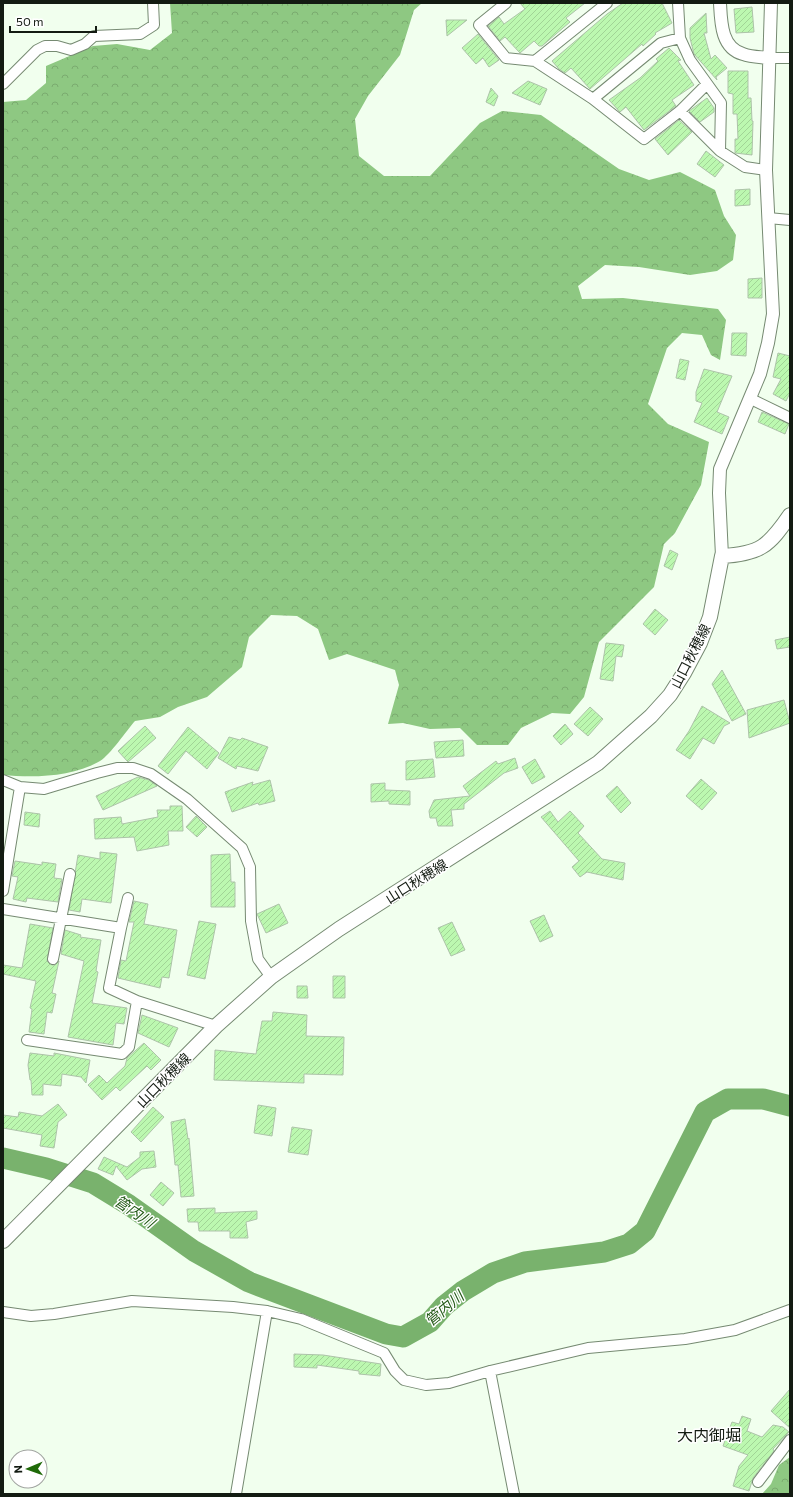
<svg xmlns="http://www.w3.org/2000/svg" width="793" height="1497" viewBox="0 0 793 1497" font-family="Commissioner,'Noto Sans JP',sans-serif">
<defs>
<pattern id="forest-crowns" width="20" height="18" patternUnits="userSpaceOnUse"><rect width="20" height="18" fill="#8ec882"/><path d="M2 6a3 3 0 1 1 6 0M12 15a3 3 0 1 1 6 0" fill="none" stroke="#7aab6f"/></pattern>
<pattern id="building-hatch" width="6" height="6" patternUnits="userSpaceOnUse"><rect width="6" height="6" fill="#bcf8b0"/><path d="M-1 1l2-2M0 6l6-6M5 7l2-2" fill="none" stroke="#a1d496"/></pattern>
</defs>
<rect width="100%" height="100%" fill="#f1ffee"/>
<!-- forest -->
<path fill="url(#forest-crowns)" d="M170,3h252l-8,7 -14,45 -32,41 -13,23 4,37 25,20h46l50,-53 22,-12 39,4 78,54 30,11 31,-8 35,18 9,26 12,19 -3,25 -16,11 -27,4 -51,-8 -34,-2 -27,21 4,13 41,-1 95,11 8,11 -6,40 -9,-5 -9,-20 -20,-2 -15,15 -19,56 20,20 41,18 -8,43 -26,48 -11,11 -10,43 -55,55 -15,55 -14,17 -18,-1 -31,15 -13,17h-31l-17,-17 -30,1 -27,-6 -15,1 11,-39 -4,-15 -48,-16 -18,6 -11,-31 -21,-13 -26,-1 -22,22 -7,30 -35,30 -29,10 -18,10 -25,4c-8,9 -25,34 -35,40 -27,16 -66,17 -97,14v-673l23,-2 20,-17v-17l47,-20 24,-2 33,6 22,-17z
M790,1457v37h-28l9,-10 8,-19z"/>
<g fill="none" stroke-linecap="round" stroke-linejoin="round">
<!-- river -->
<path stroke="#79b26d" stroke-width="21" d="M3,1158l43,10 47,15 36,22 65,46 55,31 137,52 17,3 27,-15 14,-16 19,-15 30,-18 32,-11 79,-10 25,-8 16,-13 60,-119 23,-13h35l27,7"/>
</g>
<!-- building -->
<path fill="url(#building-hatch)" stroke="#adc3a9" d="M520,3h65l-19,15 4,4 -28,24h-3l-5,-5 -14,12 -15,-16 -5,4 -12,-15 11,-9 5,7 21,-15z
M623,3h39l10,20 -17,10 1,1 -13,12 -1,-2 -52,45 -19,-21 -6,5 -6,-4 -7,-8 55,-47z
M752,7l2,25 -18,1 -2,-24z
M706,13l1,20h-3l7,26 4,-4 12,13 -11,9 1,3 -23,-26 -4,-16v-10z
M446,20h21l-20,16z
M478,34l21,26 -10,7 -6,-9 -7,6 -14,-16z
M669,48l12,12 -3,1 16,24 -22,15 4,6 -32,24 -18,-23 -6,5 -11,-12 31,-22 18,-17 -2,-2z
M728,71h20v27h3l1,23h1l-1,34 -17,-2v-14h3l-1,-25h-4v-20l-5,-1z
M528,81l19,8 -7,16 -28,-12z
M491,88l7,8 -4,10 -8,-4z
M707,98l7,10v4l-14,10 -11,-11z
M679,120l13,12 -24,23 -13,-16z
M706,151l18,14 -9,12 -18,-13z
M750,189v16l-15,1v-16z
M762,278v20h-14v-19z
M732,333h15l-1,23 -15,-1z
M778,353l12,3v37l-4,8 -13,-7 8,-15 -8,-2z
M680,359l9,2 -4,19 -9,-2z
M704,369l28,7 -15,36 12,5 -7,17 -28,-12 8,-19 -6,-2v-9z
M762,412l27,12 -4,10 -27,-12z
M670,550l8,4 -6,16 -8,-4z
M655,609l13,11 -13,15 -12,-11z
M790,637v10l-13,2 -2,-9z
M606,643l18,2 -2,12 -6,-1 -3,25 -13,-2z
M722,670l24,44 -14,7 -20,-37z
M784,700l6,23 -41,15 -2,-28z
M702,706l28,17 -6,3 -10,18 -11,-6 -13,21 -14,-9 13,-19z
M590,707l13,12 -15,17 -14,-12z
M565,724l8,10 -12,11 -8,-9z
M145,726l11,12 -28,24 -10,-11z
M188,727l31,26 -12,16 -21,-18 -18,23 -10,-8z
M229,737l11,3 2,-2 26,9 -10,24 -21,-5 -1,3 -18,-11z
M463,740l1,16 -28,2 -2,-16z
M515,758l3,10 -14,5 -40,31v5l-13,1 2,16h-15l-2,-8h-6l-1,-7 5,-11 36,-4 -7,-10 33,-25 2,3z
M433,759l2,18 -29,3v-19z
M535,759l10,18 -13,7 -10,-17z
M138,777l11,3 8,6 -54,24 -7,-14z
M701,779l16,14 -15,17 -16,-14z
M270,780l5,21 -16,4 -1,-2 -26,9 -7,-20 28,-10 -1,3z
M385,783v7l25,1v14l-21,-1v-3l-18,1v-18z
M617,786l14,17 -10,10 -15,-17z
M170,806h12l1,25h-15l1,14 -32,6 -3,-14 -39,2 -1,-20 27,-2 1,7 36,-7 -1,-7h13z
M550,811l8,11 12,-11 14,15 -6,7 24,26 23,4 -2,17 -36,-8 -7,5 -8,-10 7,-6 -38,-44z
M25,812l15,2 -1,13 -15,-2z
M196,816l11,11 -10,10 -11,-10z
M100,852l17,2 -6,49 -29,-4 -2,13 -11,-2 9,-55 22,4z
M230,854l1,28h4v25h-24v-52z
M15,861l27,4v-3l14,2 -2,14 8,1 -4,23 -31,-4 -1,4 -13,-3 5,-22 -6,-1z
M134,901l14,3 -4,20 33,6 -8,48 -7,-1 -2,11 -42,-10 3,-18 5,1 8,-39h-5z
M279,904l9,19 -22,10 -9,-19z
M544,915l9,21 -13,6 -10,-21z
M199,921l17,3 -11,55 -18,-4z
M452,922l13,28 -14,6 -13,-28z
M30,924l23,4 -6,33 5,4h3l4,-4 -7,32 4,1 -4,19 -5,-1 -3,22 -15,-2 3,-23 -2,-1 6,-27 -33,-7v-9l19,3z
M65,930l16,5 -1,2 21,3 -5,31 2,1 -6,31 35,5 -3,16 -8,-1 -3,22 -45,-8 16,-76 -23,-7z
M333,976h12v22h-12z
M297,986h10l1,12h-11z
M273,1012l34,3 -1,21 38,1 -1,38 -39,-1v9l-90,-3 1,-30 41,4 6,-33h10z
M142,1015l36,13 -9,19 -31,-14z
M144,1043l17,17 -10,10 -4,-4 -27,25 -4,-4 -14,13 -14,-15 11,-10 8,8 18,-17 2,-8z
M30,1053l24,3v-3l36,7 -4,23 -5,-6 -19,-3 -1,12 -18,-2v11h-11l-1,-15h-1l-2,-15z
M58,1104l9,11 -9,7 -4,26 -14,-2 2,-11 -39,-7v-13l15,2 1,-5 23,4z
M258,1105l18,3 -4,28 -18,-3z
M153,1107l11,10 -23,25 -10,-10z
M185,1119l3,20 1,-1 5,58 -13,1 -3,-32h-3l-4,-43z
M292,1127l20,3 -4,25 -20,-3z
M154,1151l2,16 -14,2 -15,11 -11,-14 -3,9 -15,-6 6,-12 23,10 13,-10v-5z
M161,1182l13,11 -11,13 -13,-11z
M215,1208v5l42,-2v8l-11,3 2,16h-18v-7h-31l-1,-9h-10l-1,-13z
M294,1354l29,1 58,9 -1,12 -21,-2v-3l-42,-6v3l-23,-1z
M790,1389v39l-19,-17z
M742,1416l9,3 -4,12 15,6 11,-12 10,2 6,5 -16,17 1,2 -21,27 -4,13 -16,-5 6,-20 9,-11 -25,-9 9,-24 7,2z"/>
<g fill="none" stroke-linecap="round" stroke-linejoin="round">
<!-- minor casing -->
<g stroke="#768a72" stroke-width="12">
<path id="minor" d="M506,3l-27,22 27,33 29,3 58,38 51,40 36,-28 27,-27
M678,3l2,35 10,22 31,43 -1,48 25,16 21,3
M768,58h22
M535,61l72,-58
M3,84l34,-34 8,-4h12l14,4 14,-6 9,-8 46,-2 14,-9 -1,-22
M593,99l68,-56 19,-5
M680,111l40,40
M768,218l22,2
M751,399l39,19
M3,780l17,7 24,2 53,-16 20,-5h16l18,6 36,25 55,49 8,19 1,54 7,38 13,18
M3,891l17,-104
M3,909l118,19 -12,60 28,13 79,25
M121,928l7,-30
M53,959l17,-85
M27,1040l95,14 7,-7 8,-46
M3,1312l28,4 23,-2 78,-13 101,6 34,4 34,8 83,34 11,18 9,9 22,5 23,-2 41,-12 98,-23 97,-9 50,-9 55,-20
M490,1371l24,123
M758,1482l32,-42
M236,1494l31,-183"/>
</g>
<!-- tertiary casing -->
<g stroke="#768a72" stroke-width="14">
<path id="tertiary" d="M720,3c1,19 1,45 23,51 8,3 17,3 25,4
M722,556l-3,-63 1,-24 40,-95 8,-31 5,-29 -7,-144 5,-167"/>
</g>
<!-- secondary casing -->
<g stroke="#768a72" stroke-width="16">
<path id="secondary" d="M3,1241l213,-215 55,-49 68,-48 259,-166 53,-47 19,-21 14,-22 16,-30 10,-26 12,-61c38,-2 47,-10 68,-41"/>
</g>
<!-- minor -->
<use href="#minor" stroke="#fff" stroke-width="10"/>
<!-- tertiary -->
<use href="#tertiary" stroke="#fff" stroke-width="12"/>
<!-- secondary -->
<use href="#secondary" stroke="#fff" stroke-width="14"/>
</g>
<g text-anchor="middle" dominant-baseline="central" stroke-width="3" stroke-linejoin="round" paint-order="stroke">
<!-- street labels -->
<g font-size="14" fill="#131b12" stroke="#fff">
<text transform="translate(690 656) rotate(-63)">山口秋穂線</text>
<text transform="translate(416 881) rotate(-32)">山口秋穂線</text>
<text transform="translate(163 1080) rotate(-45)">山口秋穂線</text>
</g>
<!-- water labels -->
<g font-size="15" font-style="italic" fill="#215814" stroke="#fff">
<text transform="translate(135 1211) rotate(34)">管内川</text>
<text transform="translate(444 1308) rotate(-40)">管内川</text>
</g>
<!-- quarter labels -->
<g font-size="16" fill="#131b12" stroke="#fff">
<text x="709" y="1434">大内御堀</text>
</g>
</g>
<!-- border -->
<rect width="793" height="1497" fill="none" stroke="#131b12" stroke-width="8"/>
<!-- north arrow -->
<g transform="translate(28 1469) rotate(268)"><circle r="19" fill="#ffffff" stroke="#a1a4a0"/>
<path d="M0-3L7 15L0 10L-7 15Z" fill="#1f6a08"/>
<text y="-6" font-size="11" font-weight="bold" text-anchor="middle" fill="#131b12">N</text>
</g>
<!-- scale -->
<path d="M10 26v6h86v-6" fill="none" stroke="#131b12" stroke-width="2"/>
<text x="16" y="26" font-size="12" fill="#131b12" stroke="#ffffff" stroke-width="3" paint-order="stroke">50 m</text>
</svg>
